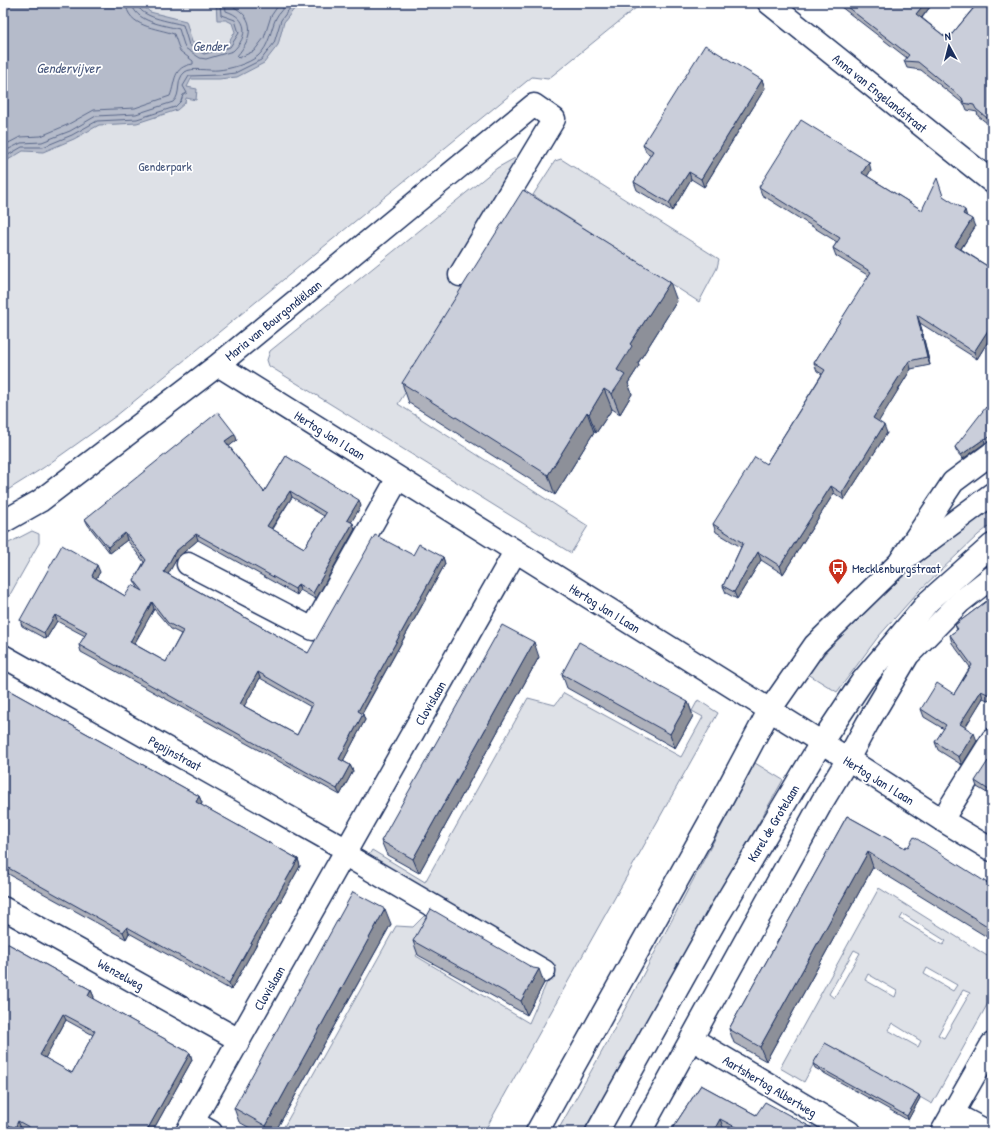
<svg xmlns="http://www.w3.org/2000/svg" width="995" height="1135" viewBox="0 0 995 1135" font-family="'Patrick Hand',sans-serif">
<rect width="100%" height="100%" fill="#fff"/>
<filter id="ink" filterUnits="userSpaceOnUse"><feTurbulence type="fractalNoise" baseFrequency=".025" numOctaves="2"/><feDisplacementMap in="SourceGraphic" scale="8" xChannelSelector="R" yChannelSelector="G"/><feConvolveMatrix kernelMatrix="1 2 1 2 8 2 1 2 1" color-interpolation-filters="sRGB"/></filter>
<g filter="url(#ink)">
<!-- green -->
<path fill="#dee1e7" stroke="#7c88a2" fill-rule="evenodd" d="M3,3h639l-94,76 -16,-2 -416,339 -73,52 -40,25z
M515,158l3,2v8l-69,105 24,14 -75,117 190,122 -17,27 -302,-187 -2,-6 3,-9 227,-183z
M561,159l158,100 -2,9 -18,34 -166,-107 22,-34z
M992,506v18l-14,11 -59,56 -41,46 -41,55 -29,-18c52,-66 117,-118 184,-168z
M32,531l7,3v9l-36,64v-61z
M564,693l117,64 22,-40 -11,-6 6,-11 20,13 -234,419h-203l115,-206 17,1 11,-11 12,6 -20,34 113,67 25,-57 -187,-108 5,-8 53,32 103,-184 27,7z
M755,763l28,17 -200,352h-26l52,-93z
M879,888l113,71v37l-60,108 -107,-61 -21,39 -24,-14zM903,914l43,27 -3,4 -43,-26zM854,950l6,3 -26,45 -5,-4zM927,968l30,17 -4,6 -29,-17zM868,974l29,17 -2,6 -30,-17zM963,990l7,3 -26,45 -6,-3zM892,1023l29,18 -3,6 -30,-17z"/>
<!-- water -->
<path fill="#b5bbca" stroke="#77839f" d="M3,3h137l10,9 36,9 6,21 12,8 24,-6 7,-12 -3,-9 -6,-3h-9l-1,-17h83l-15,19 -6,23 -14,18 -27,14 -18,2h-28l-4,8 10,2 -1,11 -10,-2 -1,5 -8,7 -40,13 -38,2 -25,14 -31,13 -20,-1 -20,12z"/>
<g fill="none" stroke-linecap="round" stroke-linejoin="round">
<!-- shore -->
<path stroke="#596789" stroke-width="1" d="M132,3c2,19 32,22 47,26l6,19 15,10 6,1 27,-8c16,-15 15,-33 -7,-40l-1,-8
M137,3c2,15 33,18 46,22l6,20 15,9 26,-7 9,-14 -4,-13 -14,-5 -1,-12
M231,3l1,3c24,12 21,31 5,50l2,2 15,-7 10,-13 7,-22 9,-13
M3,146l17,-9 21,-1 26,-11 27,-15 41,-2 35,-12c6,-15 2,-29 23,-32v-3l-13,-10 -6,-17c-17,-6 -47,-7 -48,-31
M3,152l18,-9 21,-1 28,-11 26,-15 40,-2 37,-12c9,-8 2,-22 12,-30 6,-5 25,-1 33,-2 12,-1 30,-6 40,-14 12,-11 12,-25 18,-38 3,-6 8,-10 11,-15
M3,158l19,-11h21l29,-12 25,-14 40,-2 38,-12 6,-6 2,-6 4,-2 -4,-7 6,-10 30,-1 16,-2 26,-13 13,-17 7,-23 13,-17"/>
<!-- minor casing -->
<g stroke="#1b2f5e" stroke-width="25">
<path id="minor" d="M769,3l223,179
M218,365l630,394 94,61 50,30
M3,522l37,-21 178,-136 316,-260 20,14 -94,156
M901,560l52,-78 39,-29
M188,564l125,65 85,-151
M3,656l344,194
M942,820l50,-80
M344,854l200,117
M3,908l236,132
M692,1039l157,93
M952,1113l36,19
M193,1122l18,10
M187,1132l328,-580
M640,1132l182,-330 26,-43 19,-35 41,-69 52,-53 32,-25
M942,1132l50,-88"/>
</g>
<!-- major casing -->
<g stroke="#1b2f5e" stroke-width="25">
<path id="major" d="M537,1132l181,-325 51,-96 46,-66 84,-82 93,-69
M597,1132l122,-218 102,-171 42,-63 66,-79 63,-56"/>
</g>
<!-- minor -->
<use href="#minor" stroke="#fff" stroke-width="22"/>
<!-- major -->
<use href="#major" stroke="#fff" stroke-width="22"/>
</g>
<!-- wall -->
<path fill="#aeb1bb" stroke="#1b2f5e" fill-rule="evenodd" d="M836,3h97l-11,15 26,21 27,-33 -3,-3h20v124l-14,-11 -1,-4 -10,-2 -2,-5 -44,-35 -14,-2 -3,-7 3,-3z
M762,80l3,8 -61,99 -13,-8 -19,32 -35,-21 -3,-8 17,-27 -5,-3 -3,-8z
M871,170l-4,6 55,34 22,-13 23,19 8,11 -14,22 31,20v66l-15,24 -57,-36 10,42 -19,4 -33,53 9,11 -43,67 -10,-7 -51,81 -22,-14 -24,39 -11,-6 -3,-7 18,-39 -25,-15 -3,-8 53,-60 56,-90 -5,-3 -3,-8 55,-87 -33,-20 -3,-8 4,-6 -75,-47 -3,-8z
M677,301l-39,62 1,3 -11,17 4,11 -12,20 -8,-5 -16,24 -2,-1 -39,63 -146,-92 -7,-20z
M992,415v26l-7,2 -22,16 -7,-8 -1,-4z
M237,440l-8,6 35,46 22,-36 75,50 -10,16 4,7 -39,70 -16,-9 -3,5 -99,-55 -21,18 -9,16 140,79 105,-98 30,2 2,7 -83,150 3,6 -22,41 7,4 3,6 -13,24 -259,-143 -2,-7 6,-9 -28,-15 -11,18 -24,-13 -2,-6 80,-48 -4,6 29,18 13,-8 -4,-8 10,-18 -17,-22 -17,13 -22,-28 -3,-6zM292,497l32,19 -20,32 -32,-19zM154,609l17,20 10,5 -15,28 -32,-18zM260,678l51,29 -14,28 -53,-29z
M992,597v105l-9,-4 -18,29 12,14 -15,24 -24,-15 -3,-8 9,-13 -20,-12 -3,-8 33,-15 16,-27 -18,-24 -2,-8 7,-5 -2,-5z
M539,657l-120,216 -32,-18 -6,-14z
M562,674l126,28 5,14 -18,32 -108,-60z
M3,687l196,109 3,7 -1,2 97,54 2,7 -69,124 -102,-57 -3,6 -123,-68z
M992,763v33l-15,-9 -2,-6z
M847,816l58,32 87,38v54l-119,-73 -107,194 -32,-18 -5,-14z
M391,924l-116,208h-18l-18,-10 -5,-14z
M3,941l88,49 3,7 -1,2 97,54 2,7 -40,72h-124l-7,-4 -3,4h-6l-9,-5zM66,1020l27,15 -21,38 -27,-15z
M413,941l131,42 -17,32 -109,-60z
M813,1064l107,34 -12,22 -93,-52z
M701,1085l55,30 64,17h-150z"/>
<!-- shaded-wall -->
<path fill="#8d9099" stroke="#1b2f5e" d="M925,3h8l-14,18 -3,-7z
M762,80l3,8 -61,99 -3,-8z
M869,162l2,8 -6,10 -3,-7z
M689,172l2,7 -19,32 -3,-8z
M965,210l2,7 -4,-3z
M972,219l3,8 -17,26 -3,-7z
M670,282l7,19 -39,62 1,3 -11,17 4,11 -12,20 -8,-20 5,-24 13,-26z
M917,315l3,8 10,42 -3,-8z
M992,324v11l-15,24 -3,-7z
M909,361l2,8 -35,57 -3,-8z
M604,389l8,20 -16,24 -7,-19z
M587,412l7,20 -39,63 -7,-20z
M884,425l3,8 -43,67 -2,-7z
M235,434l2,6 -10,8 -2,-7z
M984,439l1,4 -22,16 -2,-4z
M831,486l3,7 -51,81 -3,-8z
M290,491l2,6 -23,35 -2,-6z
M359,500l2,6 -12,20 -2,-6z
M353,523l2,6 -39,70 -3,-6z
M125,533l2,7 -17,13 -2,-6z
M196,534l2,6 -21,18 -11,20 -2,-6 11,-20z
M758,552l3,8 -24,39 -3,-7z
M443,557l2,7 -85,153 -2,-6z
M97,565l3,7 -6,10 -2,-6z
M298,584l2,6 -3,5 -2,-6z
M152,602l2,7 -22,39 -2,-6z
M55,615l2,6 -11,18 -2,-6z
M534,642l5,15 -120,216 -6,-14z
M258,672l2,6 -18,32 -2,-6z
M981,691l2,7 -20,33 -3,-7z
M688,702l5,14 -18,32 -5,-14z
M363,714l2,6 -24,45 -2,-6z
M974,733l3,8 -15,24 -3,-8z
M350,765l3,6 -13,24 -3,-6z
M199,796l3,7 -4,6 -2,-7z
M868,852l5,15 -107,194 -6,-14z
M298,859l2,7 -69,124 -2,-7z
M385,909l6,15 -116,208h-7l-2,-6z
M127,927l2,6 -3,6 -3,-7z
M539,969l5,14 -17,32 -6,-14z
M91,990l3,7 -4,6 -2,-7z
M63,1014l3,6 -23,42 -3,-7z
M190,1053l2,7 -40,72h-6z
M919,1095l1,3 -12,22 -1,-4z
M720,1119l5,13h-12z
M18,1121l3,7 -3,4h-2l-1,-4z"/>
<!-- building -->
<path fill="#caceda" stroke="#1b2f5e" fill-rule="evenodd" d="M842,3h83l-9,11 32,25 30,-36h14v119l-16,-13 -2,-4 -10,-2 -2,-5 -44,-36 -14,-1 5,-6z
M705,45l57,35 -61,99 -12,-7 -20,31 -35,-21 19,-31 -10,-7z
M801,120l68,42 -7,11 60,37 15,-32 6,18 22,14 -2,4 9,5 -17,27 37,23v55l-18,28 -57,-37 10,42 -18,4 -36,57 11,7 -42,68 -11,-7 -51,80 -22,-14 -24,40 -11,-6 20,-43 -30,-19 42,-67 11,7 59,-94 -11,-7 57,-91 -38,-24 7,-10 -81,-51z
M523,190l147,92 -40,62 2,2 -15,24 8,5 -13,19 -8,-5 -15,25 -2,-2 -39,63 -146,-92z
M986,407l6,8v22h-2l-6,2 -23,16 -6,-8z
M218,412l17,22 -10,7 39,51 22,-36 73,44 -12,20 6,3 -40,70 -15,-9 -3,5 -99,-55 -21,18 -11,20 144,81 67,-118 38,20 6,-11 24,13 -85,154 5,3 -24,45 11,6 -13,24 -258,-144 8,-13 -32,-17 -11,18 -24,-13 42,-75 35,20 -5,11 33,20 7,-11 11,6 -9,-11 12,-20 -21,-27 -17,14 -23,-28zM290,491l36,22 -22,35 -37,-22zM152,602l16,21 15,8 -17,31 -36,-20zM258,672l55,32 -16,31 -57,-31z
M992,597v99l-11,-5 -21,33 14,9 -15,24 -24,-15 11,-17 -25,-16 16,-26 17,11 18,-29 -22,-30 8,-6 -3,-4z
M502,625l32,17 -121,217 -32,-18z
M579,642l109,60 -18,32 -108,-60z
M3,687l196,109 -3,6 102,57 -69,124 -102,-56 -4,5 -120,-67z
M988,761l4,2v29l-17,-11z
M847,816l58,32 1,-2 2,1 6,-10 78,49v43l-124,-77 -108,195 -31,-18z
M353,892l32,17 -119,217 -32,-18z
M431,909l102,59 6,1 -18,32 -108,-60z
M3,941l88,49 -3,6 102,57 -44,79h-108l-20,-11 -3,7 -12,-6zM63,1014l32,17 -23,42 -32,-18z
M825,1043l94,52 -12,21 -94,-52z
M701,1085l55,30 9,-13 55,30h-75l-25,-13 -7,13h-43z"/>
</g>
<!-- icons -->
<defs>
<g id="bus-pin" transform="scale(1)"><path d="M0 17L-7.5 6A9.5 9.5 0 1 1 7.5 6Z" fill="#c8321e" stroke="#fff"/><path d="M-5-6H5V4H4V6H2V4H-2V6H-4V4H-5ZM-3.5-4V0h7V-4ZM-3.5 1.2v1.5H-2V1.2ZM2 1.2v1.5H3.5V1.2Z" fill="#fff"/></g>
</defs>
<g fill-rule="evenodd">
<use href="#bus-pin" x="838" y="568"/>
</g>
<g text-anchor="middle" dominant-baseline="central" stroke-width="3.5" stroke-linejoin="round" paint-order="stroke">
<!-- street labels -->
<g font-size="13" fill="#1b2f5e" stroke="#fff">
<text transform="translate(880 93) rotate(39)">Anna van Engelandstraat</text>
<text transform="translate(273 320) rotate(-39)">Maria van Bourgondiëlaan</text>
<text transform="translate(330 435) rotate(32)">Hertog Jan I Laan</text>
<text transform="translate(605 608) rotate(32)">Hertog Jan I Laan</text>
<text transform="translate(430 703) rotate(-60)">Clovislaan</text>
<text transform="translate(175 753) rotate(29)">Pepijnstraat</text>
<text transform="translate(879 780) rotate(32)">Hertog Jan I Laan</text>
<text transform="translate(773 823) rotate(-59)">Karel de Grotelaan</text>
<text transform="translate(121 974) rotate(29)">Wenzelweg</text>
<text transform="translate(269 988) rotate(-60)">Clovislaan</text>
<text transform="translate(770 1086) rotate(31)">Aartshertog Albertweg</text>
</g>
<!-- park labels -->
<g font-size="13" fill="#4c5c80" stroke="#fff">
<text x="165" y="166">Genderpark</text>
</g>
<!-- poi labels -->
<g font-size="13" fill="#1b2f5e" stroke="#fff" text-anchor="start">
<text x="852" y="568">Mecklenburgstraat</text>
</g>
<!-- water labels -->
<g font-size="14" font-style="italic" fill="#49597e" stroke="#fff">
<text x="210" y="45">Gender</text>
<text x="68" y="67">Gendervijver</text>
</g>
</g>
<!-- margin -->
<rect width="995" height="1135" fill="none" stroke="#fff" stroke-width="16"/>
<rect x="8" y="8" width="979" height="1119" fill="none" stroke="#1b2f5e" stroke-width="1.5" filter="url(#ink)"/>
<!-- north arrow -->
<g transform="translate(949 46) rotate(353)" stroke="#ffffff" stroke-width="3" paint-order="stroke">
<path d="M0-3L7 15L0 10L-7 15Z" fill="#1b2f5e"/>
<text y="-6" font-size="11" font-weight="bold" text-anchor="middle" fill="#1b2f5e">N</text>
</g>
</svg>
